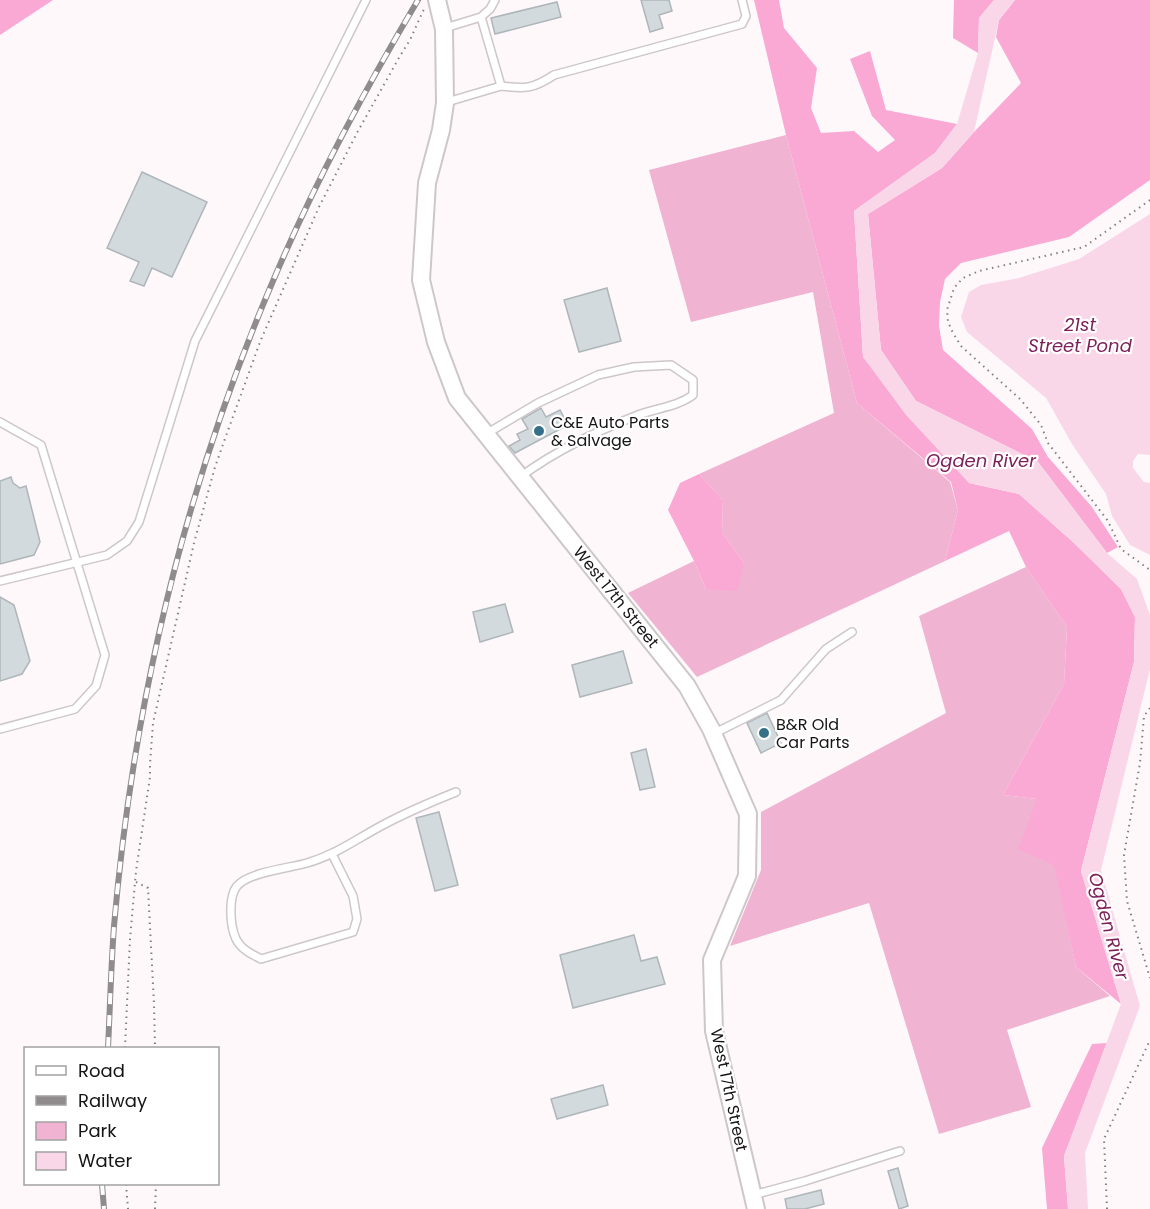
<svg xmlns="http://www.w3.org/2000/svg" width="1150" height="1209" viewBox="0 0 1150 1209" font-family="Poppins,sans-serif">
<rect width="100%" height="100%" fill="#fef8fb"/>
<!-- green -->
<path fill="#f0b3d2" d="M786,135l71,268 93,79 8,28 -13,51 -248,116 -69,-84 66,-32 12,28 38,-26 -22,-31 1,-32 -24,-26 135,-61 -21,-121 -122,30 -42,-152z
M1026,567l41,60 -3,57 -61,111 34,4 18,66 21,102 34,29 -103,34 24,77 -92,27 -70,-231 -139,43 31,-76v-58l185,-99 -27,-97z"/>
<!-- forest -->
<path fill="#faa8d4" d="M0,0h53l-53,35z
M754,0h25l5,28 33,40 -6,40 10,25 33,-2 24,21 17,-12 -23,-24 -22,-57 20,-8 16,59 71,14 -22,29 -81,58 9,146 106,126 50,11 54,48 48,47 14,28 -1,45 -53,209 40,133 -45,-37 -22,-102 -36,-16 19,-50 -34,-4 61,-111 3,-57 -41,-60 -17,-36 -64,30 13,-51 -7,-28 -94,-79 -71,-268z
M954,0h40l-15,18 -1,35 -25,-15z
M1015,0h135v180l-81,57 -108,26 -16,16 -5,23 -1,24 4,24 89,79 16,28 44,50 26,40 -11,6 -69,-91 -122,-61 -35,-51 -13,-136 74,-46 32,-36 47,-49 -25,-46 3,-17z
M699,474l24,26 -1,32 22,31 -7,28 -31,-2 -12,-28 -26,-51 12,-27z
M1107,1043l-43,113 4,53h-21l-5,-61 50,-104z"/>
<!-- water -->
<path fill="#fad7e8" d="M994,0h21l-16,20 -25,112 -32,36 -74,46 13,136 35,51 122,61 69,91 30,26 13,36v54l-49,201 39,136 -55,147 3,56h-20l-4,-53 57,-152 -40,-133 53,-209 1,-45 -14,-28 -48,-47 -54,-48 -50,-11 -63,-68 -43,-58 -9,-146 81,-58 22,-29 21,-71 1,-35z
M1150,214v241l-12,-1 -5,7v7l11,14 6,1v72l-20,-10 -18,-29 -6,-22 -34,-50 -26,-46 -79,-66 -6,-15 8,-25 12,-7 38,-7 60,-19z"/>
<!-- building -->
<path fill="#d2dadd" stroke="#aeb6b9" stroke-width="1.5" d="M641,0h28l3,11 -13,4 4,13 -13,4z
M557,2l4,15 -66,17 -4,-16z
M142,172l65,30 -35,75 -20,-9 -8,18 -14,-5 9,-19 -32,-14z
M607,288l14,53 -42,11 -15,-52z
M541,408l5,9 14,-7 8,15 -53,28 -6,-7 11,-6 -3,-6 11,-5 -6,-10z
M11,477l2,6 7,5 6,-2 14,56 -6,13 -34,9v-83z
M0,597l14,8 16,56 -8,13 -22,7z
M505,604l8,28 -33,10 -7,-30z
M623,651l9,32 -52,14 -8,-32z
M767,713l14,30 -20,10 -14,-30z
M646,749l9,38 -15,3 -9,-37z
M439,812l19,73 -23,6 -19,-73z
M634,935l7,26 16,-4 8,27 -92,24 -13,-53z
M603,1085l5,20 -51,14 -6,-20z
M898,1168l10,38 -9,3 -11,-38z
M821,1190l3,14 -19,5h-18l-2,-10z"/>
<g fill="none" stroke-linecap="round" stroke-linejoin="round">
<!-- service casing -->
<g stroke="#cec7ca" stroke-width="10">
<path id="service" d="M481,17l9,-8 5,-9
M445,28l36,-11 20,69 -54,16
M501,86c24,3 32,3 53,-11l188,-51 4,-8 -4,-16
M0,422l41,23 64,210 -9,31 -21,23 -75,20
M486,434l52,-31 60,-28 36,-8 37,-2 22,15v15c-16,12 -37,13 -55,20 -43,17 -81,35 -118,62
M0,581l107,-26 20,-14 12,-19 56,-181 171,-341
M713,734l68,-34 45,-51 26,-17
M332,854l21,42 4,23 -4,13 -92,27c-10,-5 -20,-10 -25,-20 -6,-13 -8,-42 1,-53 12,-14 53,-18 70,-23 28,-8 48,-23 74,-37 24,-13 50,-24 75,-34
M753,1195l52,-14 95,-30"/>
</g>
<!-- tertiary casing -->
<g stroke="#cec7ca" stroke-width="20">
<path id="tertiary" d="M437,0l7,29 1,74 -4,27 -14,53 -6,97 15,62 21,56 230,288 24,43 37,85 -1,62 -35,84 2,71 42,178"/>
</g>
<!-- path -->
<path stroke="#848082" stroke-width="2" stroke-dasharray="1.5 4.5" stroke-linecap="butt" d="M1150,200l-66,47 -105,24 -16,7 -9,10 -7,22 1,12 5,11 8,13 60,54 20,25 7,18 60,78 13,28 29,21
M1150,708l-6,8 -4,47 -16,92 3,46 23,77
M136,882l12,6 6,116 1,44
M125,1048l5,-109 6,-68 14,-94v-13l3,-41 41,-180 21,-76 11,-31 34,-94 59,-135 39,-76 42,-75 10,-16 14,-31
M126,1184l2,25
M155,1209l1,-25
M1107,1209l-3,-70 46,-99"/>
<!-- service -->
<use href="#service" stroke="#fff" stroke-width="7"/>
<!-- tertiary -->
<use href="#tertiary" stroke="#fff" stroke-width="16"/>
<!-- rail casing -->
<g stroke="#908c8e" stroke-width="6">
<path id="rail" d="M108,1048c2,-40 3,-81 6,-122 19,-221 71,-440 159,-645 41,-97 91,-190 145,-281
M102,1184l2,25"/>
</g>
<!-- rail -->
<use href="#rail" stroke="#fff" stroke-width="4" stroke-dasharray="11" stroke-linecap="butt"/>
</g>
<!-- markers -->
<g fill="#347087" stroke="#fff" stroke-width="2">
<circle cx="539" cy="431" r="6"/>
<circle cx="764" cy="733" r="6"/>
</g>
<g text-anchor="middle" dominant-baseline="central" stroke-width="4.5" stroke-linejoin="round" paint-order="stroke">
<!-- poi labels -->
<g font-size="16" fill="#161415" stroke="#fff" text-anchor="start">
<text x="551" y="422">C&amp;E Auto Parts<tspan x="551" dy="18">&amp; Salvage</tspan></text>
<text x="776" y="724">B&amp;R Old<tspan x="776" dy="18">Car Parts</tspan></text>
</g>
<!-- street labels -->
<g font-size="16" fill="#161415" stroke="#fff">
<text transform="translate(616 597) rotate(51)">West 17th Street</text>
<text transform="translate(729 1090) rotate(78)">West 17th Street</text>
</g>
<!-- water labels -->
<g font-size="18" font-style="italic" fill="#7e215b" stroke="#fff">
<text x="1080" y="324">21st<tspan x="1080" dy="21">Street Pond</tspan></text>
<text x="981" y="460">Ogden River</text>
<text transform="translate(1109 926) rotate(75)">Ogden River</text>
</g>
</g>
<!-- legend -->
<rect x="24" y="1047" width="195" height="138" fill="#ffffff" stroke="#a2a1a1" stroke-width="1.5"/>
<rect x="36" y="1066" width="30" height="9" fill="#ffffff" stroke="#a2a1a1" stroke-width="1.5"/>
<text x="78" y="1077" font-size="18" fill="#161415">Road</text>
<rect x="36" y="1096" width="30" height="9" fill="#908c8e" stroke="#a2a1a1" stroke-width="1.5"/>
<text x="78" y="1107" font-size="18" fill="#161415">Railway</text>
<rect x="36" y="1122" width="30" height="18" fill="#f0b3d2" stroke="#a2a1a1" stroke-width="1.5"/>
<text x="78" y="1137" font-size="18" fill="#161415">Park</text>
<rect x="36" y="1152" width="30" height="18" fill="#fad7e8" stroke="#a2a1a1" stroke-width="1.5"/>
<text x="78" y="1167" font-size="18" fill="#161415">Water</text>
</svg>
